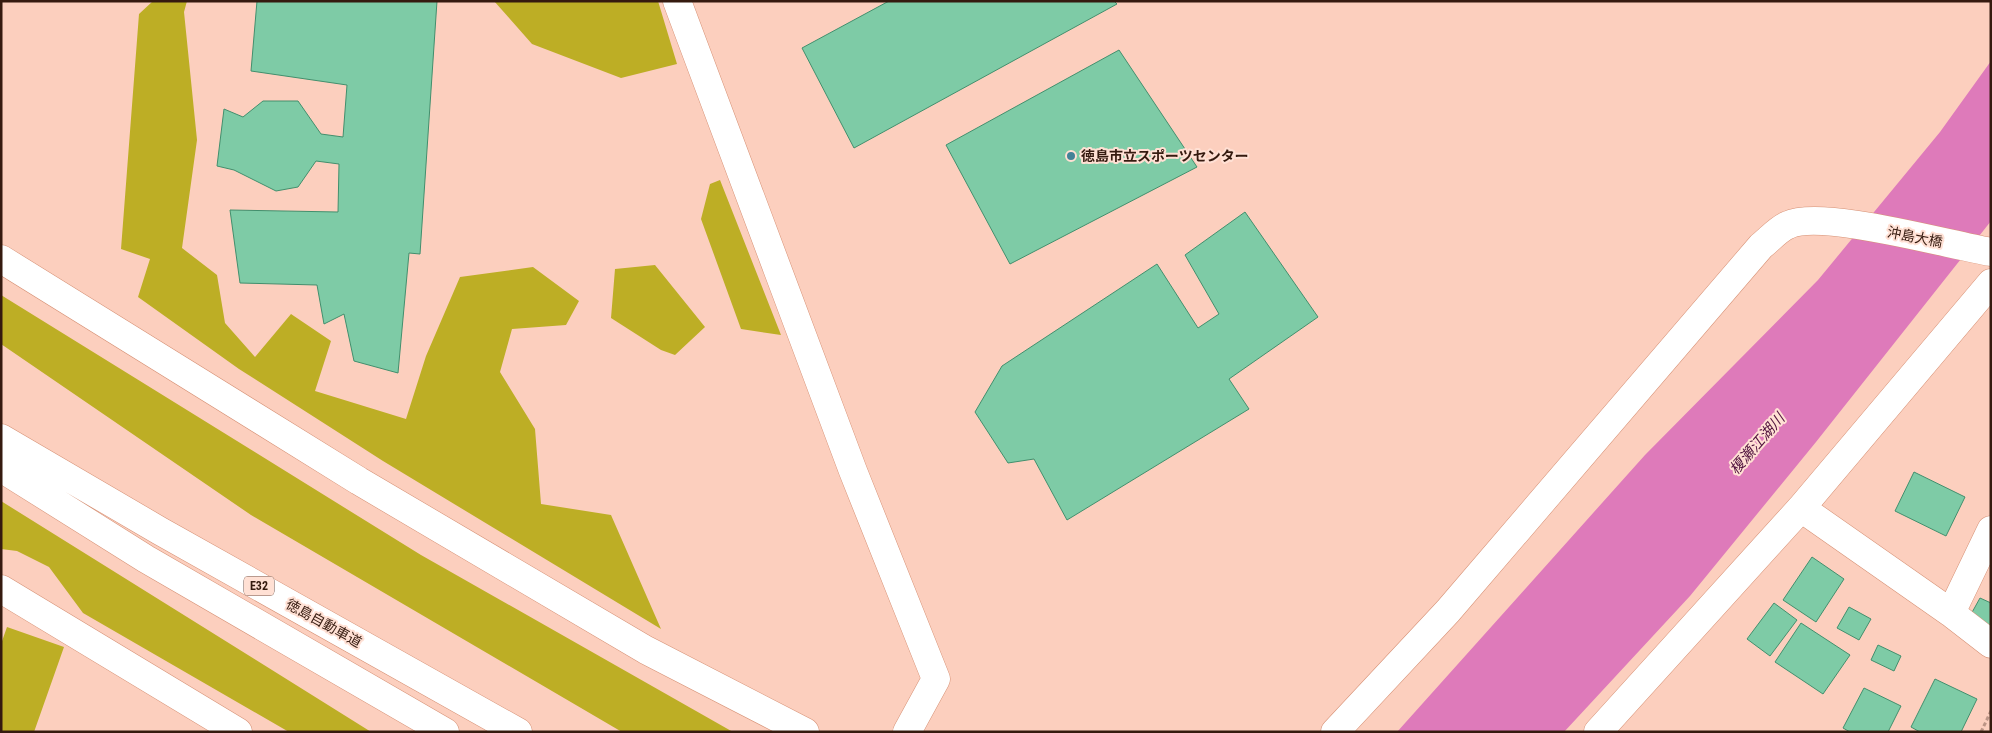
<svg xmlns="http://www.w3.org/2000/svg" width="1992" height="733" viewBox="0 0 1992 733" font-family="'Roboto Condensed','Noto Sans JP',sans-serif">
<rect width="100%" height="100%" fill="#fccfbe"/>
<!-- forest -->
<path fill="#bdae25" d="M153,1h34l-3,11 13,128 -15,108 35,27 8,48 30,34 36,-43 40,27 -16,50 91,28 20,-63 34,-79 73,-10 46,34 -13,24 -54,4 -12,43 35,57 6,75 70,11 50,114 -278,-168 -144,-92 -101,-72 12,-38 -29,-10 18,-235z
M494,1h164l19,63 -56,14 -89,-34z
M720,180l61,155 -40,-6 -40,-110 9,-35z
M655,265l50,62 -30,28 -14,-5 -50,-32 4,-49z
M1,295l420,260 312,177h-111l-371,-217 -250,-171z
M1,501l367,229 3,2h-82l-206,-119 -34,-46 -32,-16 -16,-2z
M7,627l57,20 -30,85h-33v-88z"/>
<!-- water -->
<path fill="#de7aba" d="M1991,61v160l-175,221 -126,154 -126,136h-167l248,-277 173,-175 122,-148z"/>
<!-- building -->
<path fill="#7ecba6" stroke="#428f6d" d="M257,1h180l-17,253 -11,-1 -11,120 -44,-12 -10,-47 -20,10 -7,-39 -77,-2 -10,-73 108,2 1,-48 -23,-3 -18,26 -22,4 -42,-21 -17,-4 7,-57 19,8 20,-16h35l23,33 22,3 4,-52 -96,-14z
M889,1h225l3,3 -263,144 -52,-100z
M1119,50l78,117 -187,97 -64,-119z
M1245,212l73,105 -89,62 20,30 -182,111 -33,-61 -26,4 -33,-51 27,-46 155,-102 41,64 21,-14 -34,-59z
M1914,472l51,25 -19,39 -51,-25z
M1812,557l32,22 -28,43 -33,-22z
M1980,598l11,5v24l-21,-11z
M1774,603l23,17 -27,36 -23,-17z
M1849,607l22,12 -12,21 -22,-12z
M1801,623l49,32 -27,39 -48,-32z
M1878,645l23,11 -7,15 -23,-11z
M1935,679l42,20 -16,33h-41l-9,-5z
M1864,688l37,18 -13,26h-38l-7,-4z"/>
<g fill="none" stroke-linecap="round" stroke-linejoin="round">
<!-- minor casing -->
<g stroke="#d69175" stroke-width="29">
<path id="minor" d="M677,1l176,470 83,208 -29,53
M1801,508l150,105 40,31
M1,589l237,143
M1951,613l40,-83
M1598,732l203,-224 190,-225"/>
</g>
<!-- tertiary casing -->
<g stroke="#d69175" stroke-width="29">
<path id="tertiary" d="M1,259l358,222 287,169 159,82
M1335,732l113,-121 313,-365c8,-6 17,-17 27,-21 34,-16 161,20 203,27"/>
</g>
<!-- motorway casing -->
<g stroke="#d69175" stroke-width="29">
<path id="motorway" d="M1,438l159,93 358,201
M1,468l145,91 299,173"/>
</g>
<!-- path -->
<path stroke="#bc9586" stroke-width="3" stroke-dasharray="4 2.5" stroke-linecap="butt" d="M1981,732l10,-21"/>
<!-- minor -->
<use href="#minor" stroke="#fff" stroke-width="28"/>
<!-- tertiary -->
<use href="#tertiary" stroke="#fff" stroke-width="28"/>
<!-- motorway -->
<use href="#motorway" stroke="#fff" stroke-width="28"/>
</g>
<!-- markers -->
<circle fill="#448297" stroke="#ffe0d4" stroke-width="2" cx="1071" cy="156" r="5"/>
<g text-anchor="middle" dominant-baseline="central" stroke-width="4" stroke-linejoin="round" paint-order="stroke">
<!-- shield labels -->
<rect fill="#ffe0d4" stroke="#72554a" stroke-width="1" x="244" y="576.5" width="30" height="19" rx="4"/>
<g font-size="12" font-weight="bold" fill="#351a0f">
<text x="259" y="586">E32</text>
</g>
<!-- poi labels -->
<g font-size="14" font-weight="bold" fill="#351a0f" stroke="#ffe0d4" text-anchor="start">
<text x="1081" y="156">徳島市立スポーツセンター</text>
</g>
<!-- street labels -->
<g font-size="14" fill="#351a0f" stroke="#ffe0d4">
<text transform="translate(1915 237) rotate(11)">沖島大橋</text>
<text transform="translate(324 623) rotate(29)">徳島自動車道</text>
</g>
<!-- water labels -->
<g font-size="15" font-style="italic" fill="#51133e" stroke="#ffe0d4">
<text transform="translate(1757 444) rotate(-49)">榎瀬江湖川</text>
</g>
</g>
<!-- border -->
<rect width="1992" height="733" fill="none" stroke="#351a0f" stroke-width="5"/>
</svg>
